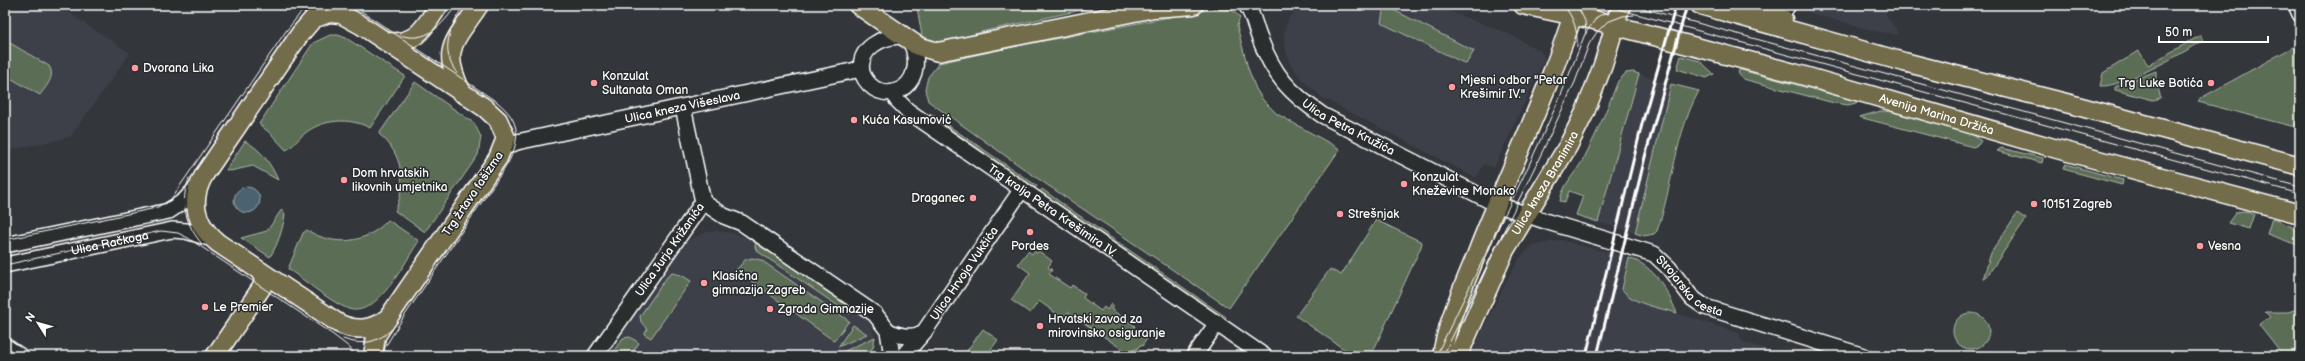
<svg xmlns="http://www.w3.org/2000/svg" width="2305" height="361" viewBox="0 0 2305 361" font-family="'Balsamiq Sans',sans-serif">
<rect width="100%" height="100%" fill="#33363b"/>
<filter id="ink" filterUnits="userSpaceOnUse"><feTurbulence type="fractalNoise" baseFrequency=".025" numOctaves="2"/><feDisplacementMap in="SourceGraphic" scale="8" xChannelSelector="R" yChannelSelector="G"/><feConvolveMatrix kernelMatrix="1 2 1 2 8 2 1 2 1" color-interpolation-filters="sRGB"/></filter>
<g filter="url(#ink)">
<!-- built -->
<path fill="#3e414a" d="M5,5h52l73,48 -60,84 -65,14z
M1305,5h113l28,5 61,23 32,17 6,8 -51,110 -10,-4 -8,14 -153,-80 -19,-16 -14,-18 -5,-17 -1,-14 4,-13 8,-11z
M1805,5h81v10l14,20 -25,-4 -65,-18 -6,-6z
M1639,74l32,10 -36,149 -37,-11z
M716,231l17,2 23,8 105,72 9,9 5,15 -2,10 -5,9h-265l73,-106 14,-11 17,-7z
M1560,240l69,18 -7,31 13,11 104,33 3,9 50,14h-322l39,-80 13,-21 10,-9z"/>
<!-- green -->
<path fill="#5c6d57" stroke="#aeb6ab" d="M918,5h186l-119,26 -40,12 -14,-2 -9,-5 -5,-29z
M1384,5l90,46 -8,13 -85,-41z
M1217,8l15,2 8,7 -3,9 11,42 8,21 7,11 14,14 63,35 -111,159 -195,-132 -106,-75 -3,-12 3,-12 11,-14 68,-15z
M330,35h8l8,3 59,38 -35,52c-20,-11 -48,-9 -66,6 -6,5 -12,14 -18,16l-15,-16 -12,-10 54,-81z
M2201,35l2,6c-21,12 -81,47 -103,45l3,-13 36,-22 9,14z
M5,40l44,26c7,11 -3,20 -9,29l-35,-20z
M2293,47l4,3 1,69 -3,8 -97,-25 3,-4z
M1681,56l19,5 14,13 -7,4 -30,-9z
M1739,70h2l119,32 -12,3 -14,-2 -91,-24 -5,-6z
M2156,71v11l5,16 -8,2 -38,-10v-3z
M1633,72l6,2 -41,148 -22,-7 7,-19 -14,-5 -4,11 -5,-1c2,-16 16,-28 24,-43 13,-25 24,-51 34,-77l8,-8z
M415,82l59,41 7,14 -3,18 -53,77 -30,-21c12,-26 8,-58 -16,-77z
M1671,84l28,7c-24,43 -26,95 -42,140l-3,3 -10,2 -9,-3z
M1881,111l12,1 79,22 9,7 -3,4 -5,2 -114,-30z
M930,113l107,73 -2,2 -105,-73z
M245,141c16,8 26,23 33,39l-25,-14 -23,5 -4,-1z
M2001,148l42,10 -1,5 -45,-12z
M2065,164l58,16 -1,5 -59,-16z
M1042,189l22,16 162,112 -1,2 -185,-127z
M282,209l3,5c-2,15 -7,30 -15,43l-29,-19 26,-7z
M2244,211l10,3 -5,15 -21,-6 8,-11z
M2017,213l9,6 -41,60h-2l8,-26z
M2272,218l20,9 8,7v9l-5,1 -28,-10z
M388,220l31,21c-14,20 -43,81 -73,67 -21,-10 -40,-27 -58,-39l15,-36 4,-3c27,17 59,14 81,-10z
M1376,220l46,22 -1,5 -50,109h-17l-58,-40 34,-47 11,6z
M756,241l98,67 -4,6 -93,-63 -2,-4z
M1028,251l4,3 2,-3 3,2 2,-2 13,10 -4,6 4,3 -3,4 21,14 2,-3 13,9 -2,4 18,13 3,-4 3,3 4,-6 2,2 -2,3 24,17 -2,3 14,10 -5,7 -2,-1 -3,4 -5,1v6l-64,-44 -4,7 -25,-18 -9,12 -19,-13 19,-27 -12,-9z
M752,258l9,2 88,61 -15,20 -98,-71 9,-10z
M1629,258c26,8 38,32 48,55 -16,-5 -46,-9 -55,-24z
M672,273l9,2 10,6 -40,57 -7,-4 3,-5 -6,-7 -1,-6 27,-39z
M2300,308v34l-9,14h-13l2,-4 -21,-27 11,-8 -5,-5h23z
M1953 331a18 18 0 1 1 36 0a18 18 0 1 1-36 0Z
M853,325l14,9 -29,13z
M983,329l15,11 -12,16h-14l-6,-4z
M630,337l9,6 -9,13h-20l13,-18z
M875,337l-2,10 -5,9h-34z"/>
<!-- water -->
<path fill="#4c6470" stroke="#94a2a9" d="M234 200a13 13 0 1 1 26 0a13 13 0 1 1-26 0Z"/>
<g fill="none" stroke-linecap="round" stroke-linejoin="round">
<!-- minor casing -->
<g stroke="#fff" stroke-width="18">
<g id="minor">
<path id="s1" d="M1246,5c8,10 9,23 14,34 14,37 30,54 62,76l174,89 52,18 106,32 15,14 23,30 13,9 159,49"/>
<path d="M2296,5l4,9"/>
<path d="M1780,17l8,-12"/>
<path d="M903,36c-21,0 -46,12 -41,37 16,38 69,17 49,-31"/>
<path id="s2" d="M895,92l2,8 11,11 356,245"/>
<path id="s3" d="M504,147l13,-5 344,-73"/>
<path d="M703,202l21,14 18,7 133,91 13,17 4,25"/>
<path d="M5,245l164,-34 15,-10 14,-15"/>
<path id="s4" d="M5,265l167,-35 14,1 27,8"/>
<path d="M888,331c11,5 25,8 36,1"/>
<path d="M5,346l15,10"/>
<path id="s5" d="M595,356l108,-154 -20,-95"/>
<path id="s6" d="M903,356l21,-24 98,-143"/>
<path d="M1194,356l23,-33"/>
</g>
</g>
<!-- major casing -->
<g stroke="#fff" stroke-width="21">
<g id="major">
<path d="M858,5l60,41 20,6 216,-44 40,-3"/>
<path id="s7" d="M1523,5l71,15 200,53 263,76 243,65"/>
<path d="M1700,5l204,57 166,42 230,62"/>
<path d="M1750,5l33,14"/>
<path d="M329,13l12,1 20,11 124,83 13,12 8,18 -8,20 -110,160c-16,12 -32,14 -50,5l-120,-80c-22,-18 -29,-42 -14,-68l96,-141 13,-15z"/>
<path d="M388,42c29,3 37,-16 51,-37"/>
<path d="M462,93c-22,-45 -8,-50 17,-88"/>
<path d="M215,356l47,-69 2,-8 -4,-8"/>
<path d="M373,356l3,-20 12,-18"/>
<path d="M1442,356c5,-35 22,-70 35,-103 32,-83 73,-163 99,-248"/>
<path id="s8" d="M1458,356l47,-106 63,-104 17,-34 18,-47 18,-60"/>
</g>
</g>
<!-- minor -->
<use href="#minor" stroke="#2a2d2e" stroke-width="15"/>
<!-- major -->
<use href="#major" stroke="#736c4b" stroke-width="18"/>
<!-- tram -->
<path stroke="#fff" stroke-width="1" d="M352,5l145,97c24,19 24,37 10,63l-104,153 -18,29 -1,9
M1563,5c11,12 15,26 14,42
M1577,5l8,16 1,13
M1603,5l697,189
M1631,5l669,182
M400,35c26,9 43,-10 56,-30
M457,73c-18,-22 -7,-47 7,-68
M189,179c-10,24 -3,46 13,65
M5,240l151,-32 15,-9 115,-168 21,-26
M5,265l156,-34 17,2 10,5 144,96 17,13 7,9
M343,339c19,7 34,4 49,-10
M1436,356l92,-189 33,-72 24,-61 12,-17 17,-9
M1443,356l102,-210 30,-64 14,-38 8,-12 10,-10 16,-6 11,-1"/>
<!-- rail -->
<path stroke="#fff" stroke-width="3" d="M1586,356l56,-232 34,-119
M1597,356l48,-199 42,-152"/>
</g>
</g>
<!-- markers -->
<g fill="#ff9aa2" stroke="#2a2d2e" stroke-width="1.5">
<circle cx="135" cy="68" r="4"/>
<circle cx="594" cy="83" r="4"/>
<circle cx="2211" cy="83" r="4"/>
<circle cx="1452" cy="87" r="4"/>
<circle cx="854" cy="120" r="4"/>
<circle cx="344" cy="180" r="4"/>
<circle cx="1404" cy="184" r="4"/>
<circle cx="973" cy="198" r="4"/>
<circle cx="2034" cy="204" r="4"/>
<circle cx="1340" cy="214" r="4"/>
<circle cx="1030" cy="232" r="4"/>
<circle cx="2200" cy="246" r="4"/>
<circle cx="704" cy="283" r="4"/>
<circle cx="205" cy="307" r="4"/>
<circle cx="770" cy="309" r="4"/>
<circle cx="1040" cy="326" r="4"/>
</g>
<g text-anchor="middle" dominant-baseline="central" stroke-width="3" stroke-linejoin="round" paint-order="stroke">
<!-- poi labels -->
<g font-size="12" fill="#fff" stroke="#2a2d2e" text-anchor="start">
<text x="143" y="68">Dvorana Lika</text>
<text x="602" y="76">Konzulat<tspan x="602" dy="14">Sultanata Oman</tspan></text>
<text x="1460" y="80">Mjesni odbor "Petar<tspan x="1460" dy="14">Krešimir IV."</tspan></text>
<text x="2203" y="83" text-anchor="end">Trg Luke Botića</text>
<text x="862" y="120">Kuća Kasumović</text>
<text x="352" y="173">Dom hrvatskih<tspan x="352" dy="14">likovnih umjetnika</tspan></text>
<text x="1412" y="177">Konzulat<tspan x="1412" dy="14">Kneževine Monako</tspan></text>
<text x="965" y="198" text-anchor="end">Draganec</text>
<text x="2042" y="204">10151 Zagreb</text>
<text x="1348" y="214">Strešnjak</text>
<text x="1030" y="246" text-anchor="middle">Pordes</text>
<text x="2208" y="246">Vesna</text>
<text x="712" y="276">Klasična<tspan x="712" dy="14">gimnazija Zagreb</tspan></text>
<text x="213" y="307">Le Premier</text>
<text x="778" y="309">Zgrada Gimnazije</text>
<text x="1048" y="319">Hrvatski zavod za<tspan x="1048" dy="14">mirovinsko osiguranje</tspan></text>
</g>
<!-- street labels -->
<g font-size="12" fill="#fff" stroke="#2a2d2e">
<text stroke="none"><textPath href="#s3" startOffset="183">Ulica kneza Višeslava</textPath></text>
<text stroke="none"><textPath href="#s7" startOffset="428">Avenija Marina Držića</textPath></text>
<text stroke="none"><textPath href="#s1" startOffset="166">Ulica Petra Kružića</textPath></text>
<text stroke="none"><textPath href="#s8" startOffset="194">Ulica kneza Branimira</textPath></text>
<text transform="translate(473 194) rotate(-56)">Trg žrtava fašizma</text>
<text stroke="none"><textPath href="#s2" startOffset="199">Trg kralja Petra Krešimira IV.</textPath></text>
<text stroke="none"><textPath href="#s4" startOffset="107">Ulica Račkoga</textPath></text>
<text stroke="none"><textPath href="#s5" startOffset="130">Ulica Jurja Križanića</textPath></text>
<text stroke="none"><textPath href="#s6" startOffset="103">Ulica Hrvoja Vukčića</textPath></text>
<text stroke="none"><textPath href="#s1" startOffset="547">Strojarska cesta</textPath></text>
</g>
</g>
<!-- margin -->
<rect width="2305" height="361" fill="none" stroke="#2a2d2e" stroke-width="20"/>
<rect x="10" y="10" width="2285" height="341" fill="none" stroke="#fff" stroke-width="1.5" filter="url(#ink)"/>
<!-- north arrow -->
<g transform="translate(38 323) rotate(307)" stroke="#2a2d2e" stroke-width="3" paint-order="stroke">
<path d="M0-3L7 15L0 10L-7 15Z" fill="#ffffff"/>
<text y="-6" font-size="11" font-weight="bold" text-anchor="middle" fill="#ffffff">N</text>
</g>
<!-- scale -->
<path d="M2159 36v6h109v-6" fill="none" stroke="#ffffff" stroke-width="2"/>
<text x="2165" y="36" font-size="12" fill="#ffffff" stroke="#2a2d2e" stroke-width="3" paint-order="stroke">50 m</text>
</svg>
